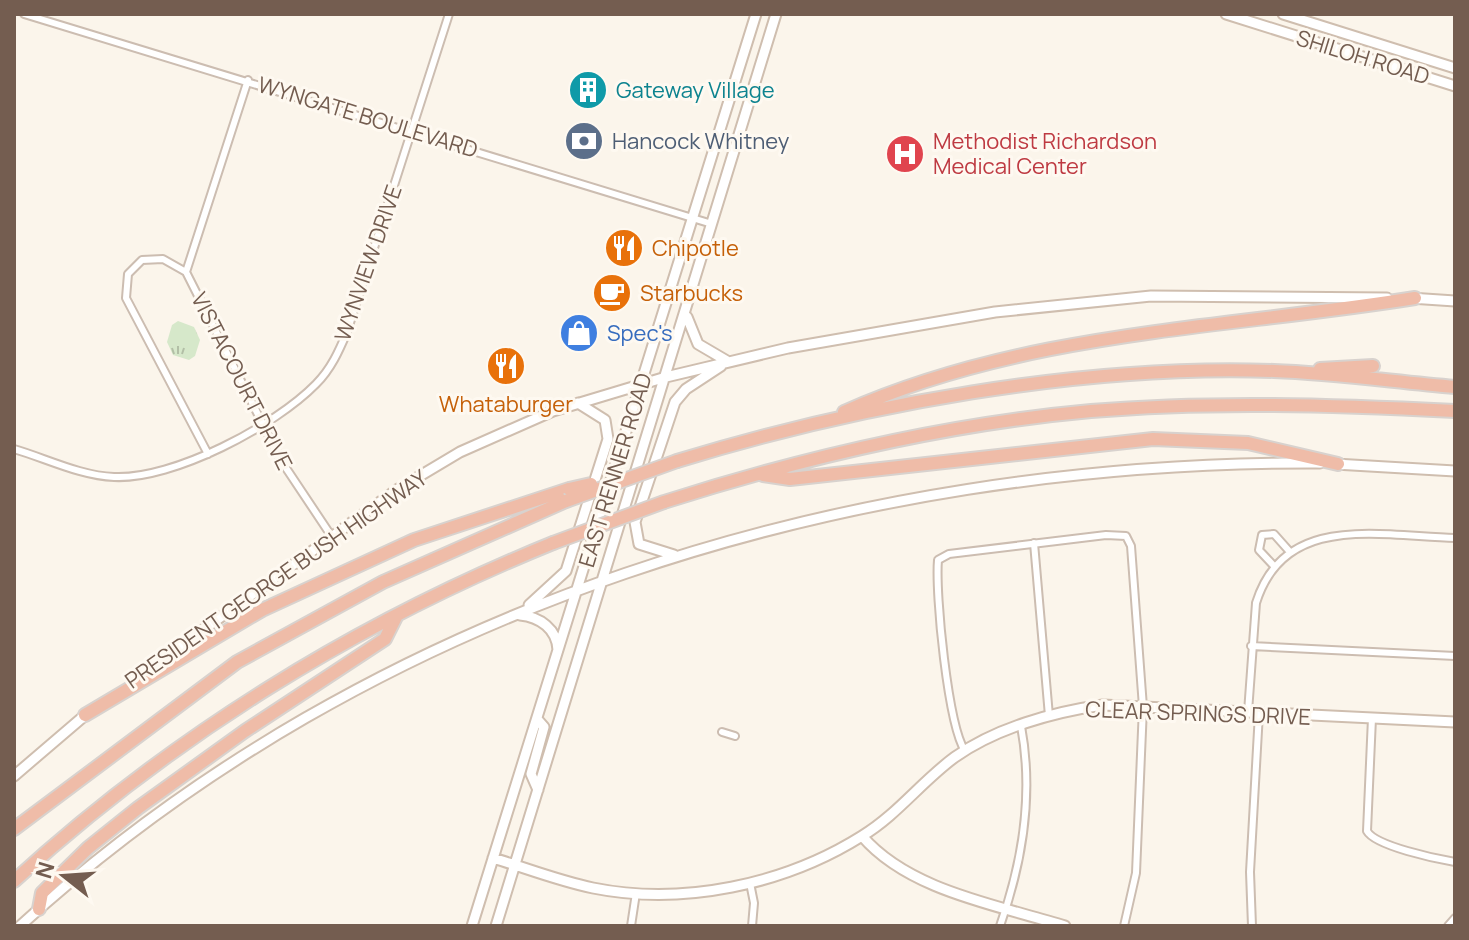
<svg xmlns="http://www.w3.org/2000/svg" width="1469" height="940" viewBox="0 0 1469 940" font-family="Manrope,sans-serif">
<defs>
<pattern id="park-tufts" width="24" height="20" patternUnits="userSpaceOnUse" patternTransform="scale(2)"><rect width="24" height="20" fill="#d6e8ca"/><path d="M3 7l-1-3M5 7V3M7 7l1-3M15 17l-1-3M17 17v-4M19 17l1-3" fill="none" stroke="#b2bfa6"/></pattern>
</defs>
<rect width="100%" height="100%" fill="#fbf5eb"/>
<!-- park -->
<path fill="url(#park-tufts)" d="M178,321l16,6 6,13 -5,16 -6,4 -16,-5 -6,-13 5,-17z"/>
<g fill="none" stroke-linecap="round" stroke-linejoin="round">
<!-- street casing -->
<g stroke="#ccbdb1" stroke-width="10">
<path id="street" d="M24,14l688,210
M248,80l-62,192 96,190 50,75
M186,272l-23,-13 -21,1 -14,14 -2,24 82,156
M14,449c31,9 67,27 100,28 59,3 161,-51 202,-93 15,-15 23,-33 31,-52l102,-318
M1034,543l15,173
M1274,566l-15,-16 3,-15 12,-1 16,18
M1251,646l204,10
M1248,712l8,-109c28,-91 125,-67 199,-65
M1372,718l-5,113c8,15 70,28 88,31
M722,732l13,4
M965,751c-17,-26 -30,-157 -27,-191l11,-6 157,-19 20,1 5,10 12,161 -7,166 -12,53
M750,883l4,20 -2,23
M631,926l5,-33
M1000,926c23,-65 34,-131 21,-200
M1252,926l-2,-54 9,-159
M1448,926l7,-8"/>
</g>
<!-- secondary casing -->
<g stroke="#cfbeaf" stroke-width="13">
<path id="secondary" d="M1226,14l229,72
M1283,14l172,54
M1410,298l45,3
M687,317l11,27 29,17
M1335,464l120,7
M674,555l-35,-11 -4,-22 40,-120 11,-13 35,-23
M529,605l37,-34 42,-132 -3,-19 -27,-17
M520,615c20,2 37,14 38,35
M132,681l266,-192 62,-37 93,-41 113,-34 122,-29 207,-36 156,-16 236,2
M537,719l7,8 -13,47 7,16
M14,776l76,-65
M862,836c47,55 136,69 203,90
M493,858c33,10 66,23 100,30 89,18 191,-3 269,-52 35,-21 60,-55 93,-79 41,-29 98,-45 148,-52l352,17
M20,926c352,-321 829,-465 1300,-463
M472,926l284,-912
M496,926l280,-912"/>
</g>
<!-- highway casing -->
<g stroke="#d8d2ce" stroke-width="16">
<path id="highway" d="M1320,369l53,-3
M844,412c182,-81 378,-83 571,-114
M677,461c183,-56 405,-97 597,-90 60,2 121,11 181,16
M763,475l27,4 363,-40 95,4 90,21
M664,502c138,-44 282,-78 427,-91 121,-10 243,-6 364,0
M85,715l177,-105 152,-70 155,-51
M14,829l223,-167 146,-80 183,-81
M14,881c157,-144 342,-258 539,-338
M39,909l3,-16 46,-45 50,-40 107,-77 140,-92 12,-24"/>
</g>
<!-- street -->
<use href="#street" stroke="#fff" stroke-width="6"/>
<!-- secondary -->
<use href="#secondary" stroke="#fff" stroke-width="9"/>
<!-- highway -->
<use href="#highway" stroke="#efbca8" stroke-width="12"/>
<!-- highway-bridge casing -->
<g stroke="#d8d2ce" stroke-width="16" stroke-linecap="butt">
<path id="highway-bridge" d="M569,489l22,-5
M566,501l111,-40
M553,543l111,-41"/>
</g>
<!-- highway-bridge -->
<use href="#highway-bridge" stroke="#efbca8" stroke-width="12"/>
</g>
<!-- icons -->
<defs>
<g id="building-disc" transform="scale(2)"><circle r="9.5" fill="#0f9aa8" stroke="#fef9f1"/><path d="M-4-6H4V6H1V3H-1V6H-4ZM-2.5-4.3h1.7v1.8h-1.7ZM.8-4.3h1.7v1.8H.8ZM-2.5-1h1.7V.8h-1.7ZM.8-1h1.7V.8H.8Z" fill="#fff"/></g>
<g id="bank-disc" transform="scale(2)"><circle r="9.5" fill="#5c6f8a" stroke="#fef9f1"/><path d="M-6-4H6V4H-6ZM0-2.3a2.3 2.3 0 1 0 0 4.6a2.3 2.3 0 1 0 0-4.6Z" fill="#fff"/></g>
<g id="hospital-disc" transform="scale(2)"><circle r="9.5" fill="#e0444e" stroke="#fef9f1"/><path d="M-5-5h3v3.5h4V-5h3V5h-3V1.5h-4V5h-3Z" fill="#fff"/></g>
<g id="restaurant-disc" transform="scale(2)"><circle r="9.5" fill="#e8710a" stroke="#fef9f1"/><path d="M-5-6h1v4h1v-4h1v4h1v-4h1v5L-1.5 .5V6h-2V.5L-5-1ZM5-6V6H3V1.5H1.5Q1.5-4 5-6Z" fill="#fff"/></g>
<g id="cafe-disc" transform="scale(2)"><circle r="9.5" fill="#e8710a" stroke="#fef9f1"/><path d="M-5.5-4.5H6V0H3Q3 3.5 0 3.5H-2.5Q-5.5 3.5-5.5 0ZM3-3.2v2h1.7v-2ZM-6 4.5H4V6H-6Z" fill="#fff"/></g>
<g id="shop-disc" transform="scale(2)"><circle r="9.5" fill="#3f7fe0" stroke="#fef9f1"/><path d="M-5-2.5h2.3a2.7 3.5 0 0 1 5.4 0H5L5.5 6h-11ZM-1.5-2.5h3a1.5 2.3 0 0 0-3 0Z" fill="#fff"/></g>
</defs>
<g fill-rule="evenodd">
<use href="#building-disc" x="588" y="90"/>
<use href="#bank-disc" x="584" y="141"/>
<use href="#hospital-disc" x="905" y="154"/>
<use href="#restaurant-disc" x="624" y="248"/>
<use href="#cafe-disc" x="612" y="293"/>
<use href="#shop-disc" x="579" y="333"/>
<use href="#restaurant-disc" x="506" y="366"/>
</g>
<g text-anchor="middle" dominant-baseline="central" stroke-width="6" stroke-linejoin="round" paint-order="stroke">
<!-- street labels -->
<g font-size="22" fill="#745d50" stroke="#fef9f1">
<text transform="translate(1363 57) rotate(17)">SHILOH ROAD</text>
<text transform="translate(368 117) rotate(17)">WYNGATE BOULEVARD</text>
<text transform="translate(368 263) rotate(-71)">WYNVIEW DRIVE</text>
<text transform="translate(242 381) rotate(63)">VISTACOURT DRIVE</text>
<text transform="translate(615 470) rotate(-73)">EAST RENNER ROAD</text>
<text transform="translate(276 579) rotate(-35)">PRESIDENT GEORGE BUSH HIGHWAY</text>
<text transform="translate(1198 713) rotate(2)">CLEAR SPRINGS DRIVE</text>
</g>
<!-- culture labels -->
<g font-size="22" fill="#0d838f" stroke="#fef9f1" text-anchor="start">
<text x="616" y="90">Gateway Village</text>
</g>
<!-- service labels -->
<g font-size="22" fill="#4e5e75" stroke="#fef9f1" text-anchor="start">
<text x="612" y="141">Hancock Whitney</text>
</g>
<!-- health labels -->
<g font-size="22" fill="#be3a42" stroke="#fef9f1" text-anchor="start">
<text x="933" y="141">Methodist Richardson<tspan x="933" dy="25">Medical Center</tspan></text>
</g>
<!-- food labels -->
<g font-size="22" fill="#c56008" stroke="#fef9f1" text-anchor="start">
<text x="652" y="248">Chipotle</text>
<text x="640" y="293">Starbucks</text>
<text x="506" y="404" text-anchor="middle">Whataburger</text>
</g>
<!-- shop labels -->
<g font-size="22" fill="#366cbe" stroke="#fef9f1" text-anchor="start">
<text x="607" y="333">Spec's</text>
</g>
</g>
<!-- border -->
<rect width="1469" height="940" fill="none" stroke="#745d50" stroke-width="32"/>
<!-- north arrow -->
<g transform="translate(64 876) rotate(287)" stroke="#fef9f1" stroke-width="6" paint-order="stroke">
<path d="M0-6L14 30L0 20L-14 30Z" fill="#745d50"/>
<text y="-12" font-size="22" font-weight="bold" text-anchor="middle" fill="#745d50">N</text>
</g>
</svg>
